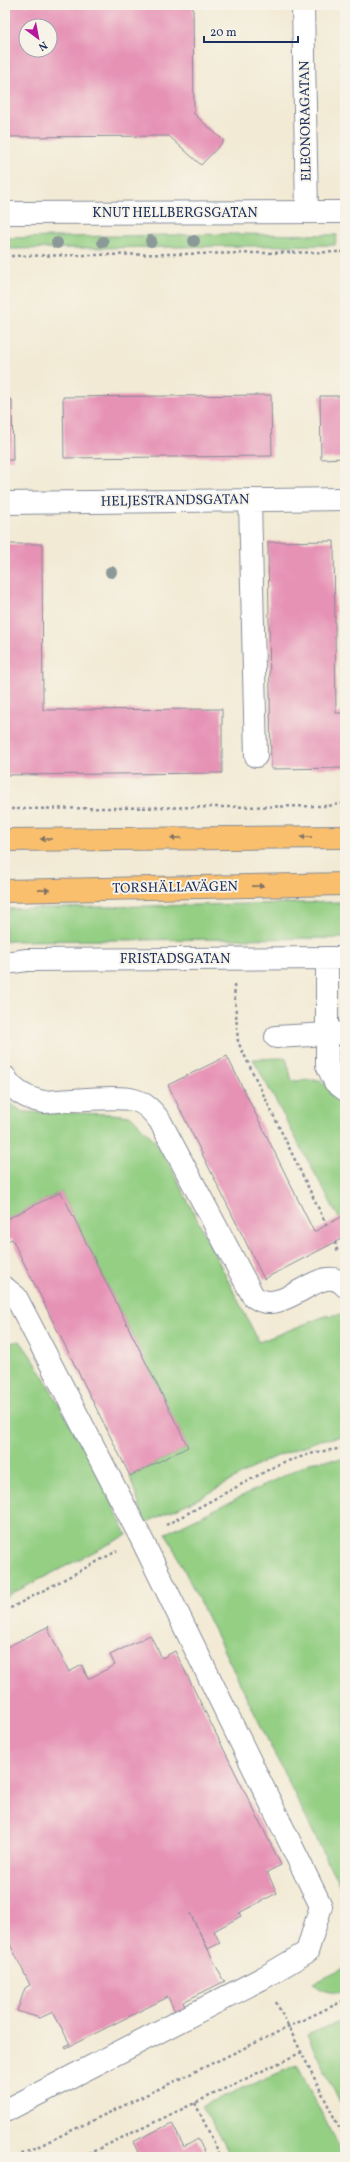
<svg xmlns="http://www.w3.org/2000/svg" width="350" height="2162" viewBox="0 0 350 2162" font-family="Vollkorn,serif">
<rect width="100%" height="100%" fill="#f7f3e8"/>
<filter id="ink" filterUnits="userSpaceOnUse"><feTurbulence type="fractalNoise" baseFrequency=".025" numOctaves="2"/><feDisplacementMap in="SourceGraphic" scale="8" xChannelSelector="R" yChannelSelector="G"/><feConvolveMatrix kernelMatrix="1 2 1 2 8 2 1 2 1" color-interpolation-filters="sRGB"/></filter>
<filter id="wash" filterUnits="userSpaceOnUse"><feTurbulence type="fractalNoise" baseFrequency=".012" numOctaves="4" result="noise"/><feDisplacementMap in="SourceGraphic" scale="16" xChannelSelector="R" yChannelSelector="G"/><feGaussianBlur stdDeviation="0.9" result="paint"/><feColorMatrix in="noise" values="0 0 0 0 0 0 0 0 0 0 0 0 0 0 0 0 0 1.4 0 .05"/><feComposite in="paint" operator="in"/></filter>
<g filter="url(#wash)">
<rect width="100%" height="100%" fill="#f2ead4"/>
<!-- green -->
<path fill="#94cf84" stroke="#587f71" d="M228,234l109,1 -2,10 -330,4v-11z
M345,902v36l-340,3v-32z
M286,1058l6,23 28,-1 25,24v113l-5,3 -87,-161z
M5,1100l18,12 88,2 20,2 29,30 99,196 66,-26 20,-2v122l-25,4 -53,20 -63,36 -59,27 -15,-47 58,-29 -127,-255 -56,28z
M20,1341l17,24 34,61 14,19 42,90 -122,62v-253z
M345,1459v438l-179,-364 148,-72z
M345,1968v22c-11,4 -23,3 -31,-7z
M344,2020l1,1v91l-38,-77z
M297,2065l47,92h-113l-13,-25 -17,-26z"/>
<g id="blocks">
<!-- building -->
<path fill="#e692b5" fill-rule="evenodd" d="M5,5h188l1,109 30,27 -23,24 -32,-29 -164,1zM26,26h24v24h-24z
M343,5h2v59h-1z
M271,395l1,61 -208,2 -1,-61z
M320,396h25v62l-24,1z
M5,400h7l1,60h-8z
M334,541l2,172h9v55l-74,1 -3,-227z
M5,544h37l1,166 179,-1v64l-217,2z
M227,1056l87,176 31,-17v22l-81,42 -96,-194z
M61,1192l127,255 -58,29 -118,-237 -7,3v-22z
M49,1626l-1,3 21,43 13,-7 6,14 27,-14 -5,-10 40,-20 12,23 13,-7 106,214 -14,7 10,21 -38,20 2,3 -27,15 6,12 -12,6 -18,-36 33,67 2,1 -42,21 5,11 -10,5 -10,-21 -102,51 -1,-2 5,-2 -17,-32 -13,6 -23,-7 8,-23 5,-3 -25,-51v-286z
M172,2123l12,24 14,-8 9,18h-78l9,-5 -5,-10z"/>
</g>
</g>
<g filter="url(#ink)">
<use href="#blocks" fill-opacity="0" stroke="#868c99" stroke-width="1"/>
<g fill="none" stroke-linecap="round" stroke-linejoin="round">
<!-- minor casing -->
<g stroke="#868c99" stroke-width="24">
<path id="minor" d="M303,5l4,207
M5,213l340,-1
M250,500l6,256
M5,503l340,-4
M327,958v107l8,17 10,8
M5,963l22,-3 318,-2
M276,1037l69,-4
M5,1077c8,14 23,22 39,25 22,-1 71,-7 90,-2 12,3 19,12 26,21l93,175c31,25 68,-38 92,-10
M5,1288l11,9 125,241 180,368 -14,46 -44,26 -258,133"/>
</g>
<!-- major casing -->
<g stroke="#868c99" stroke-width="24">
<path id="major" d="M5,840l340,-3
M5,891l340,-7"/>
</g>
<!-- path -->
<path stroke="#868c99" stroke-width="2.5" stroke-dasharray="3 3" stroke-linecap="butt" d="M5,256l340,-4
M5,809l322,-3 18,-3
M234,985l4,57 89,184
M335,1242l3,11
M5,1249l2,13
M166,1525l115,-62 36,-11 28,-4
M5,1611l112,-60
M276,2002l69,137
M195,2103l26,54
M16,2157l329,-157
M83,2157l11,-6
M97,2157l-3,-6 208,-99"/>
<!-- minor -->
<use href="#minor" stroke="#fff" stroke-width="22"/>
<!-- major -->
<use href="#major" stroke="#f9bf6c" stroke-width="22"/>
</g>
<!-- trees -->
<g fill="#8c9999">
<circle cx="151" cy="241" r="6"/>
<circle cx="194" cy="241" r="6"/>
<circle cx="103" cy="242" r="6"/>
<circle cx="57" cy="243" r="6"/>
<circle cx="111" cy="572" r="6"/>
</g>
<!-- one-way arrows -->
<defs><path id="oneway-solid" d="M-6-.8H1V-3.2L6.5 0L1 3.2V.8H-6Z"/></defs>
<g fill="#7f7064">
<use href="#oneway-solid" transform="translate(306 837) rotate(180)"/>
<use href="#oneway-solid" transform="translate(176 838) rotate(180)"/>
<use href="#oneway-solid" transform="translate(46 839) rotate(180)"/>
<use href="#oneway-solid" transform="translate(258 886) rotate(-1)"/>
<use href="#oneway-solid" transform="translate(44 890) rotate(-1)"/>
</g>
</g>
<g text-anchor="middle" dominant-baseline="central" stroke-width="4" stroke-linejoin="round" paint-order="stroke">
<!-- street labels -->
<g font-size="14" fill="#1b2f5e" stroke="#f7f3e8">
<text transform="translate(306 121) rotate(-91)">ELEONORAGATAN</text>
<text x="175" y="213">KNUT HELLBERGSGATAN</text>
<text transform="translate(175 501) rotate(-1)">HELJESTRANDSGATAN</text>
<text transform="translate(175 888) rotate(-1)">TORSHÄLLAVÄGEN</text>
<text x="175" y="959">FRISTADSGATAN</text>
</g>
</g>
<!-- margin -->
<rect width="350" height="2162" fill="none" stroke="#f7f3e8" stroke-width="20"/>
<!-- north arrow -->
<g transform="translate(38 38) rotate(148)"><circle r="19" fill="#f7f3e8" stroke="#9fa5b1"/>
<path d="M0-3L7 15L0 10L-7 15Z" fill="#b5179e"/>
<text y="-6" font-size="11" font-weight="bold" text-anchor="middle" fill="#1b2f5e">N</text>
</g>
<!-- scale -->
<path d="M204 36v6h94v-6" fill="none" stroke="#1b2f5e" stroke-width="2"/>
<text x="210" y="36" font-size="12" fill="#1b2f5e" stroke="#f7f3e8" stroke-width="3" paint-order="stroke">20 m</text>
</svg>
